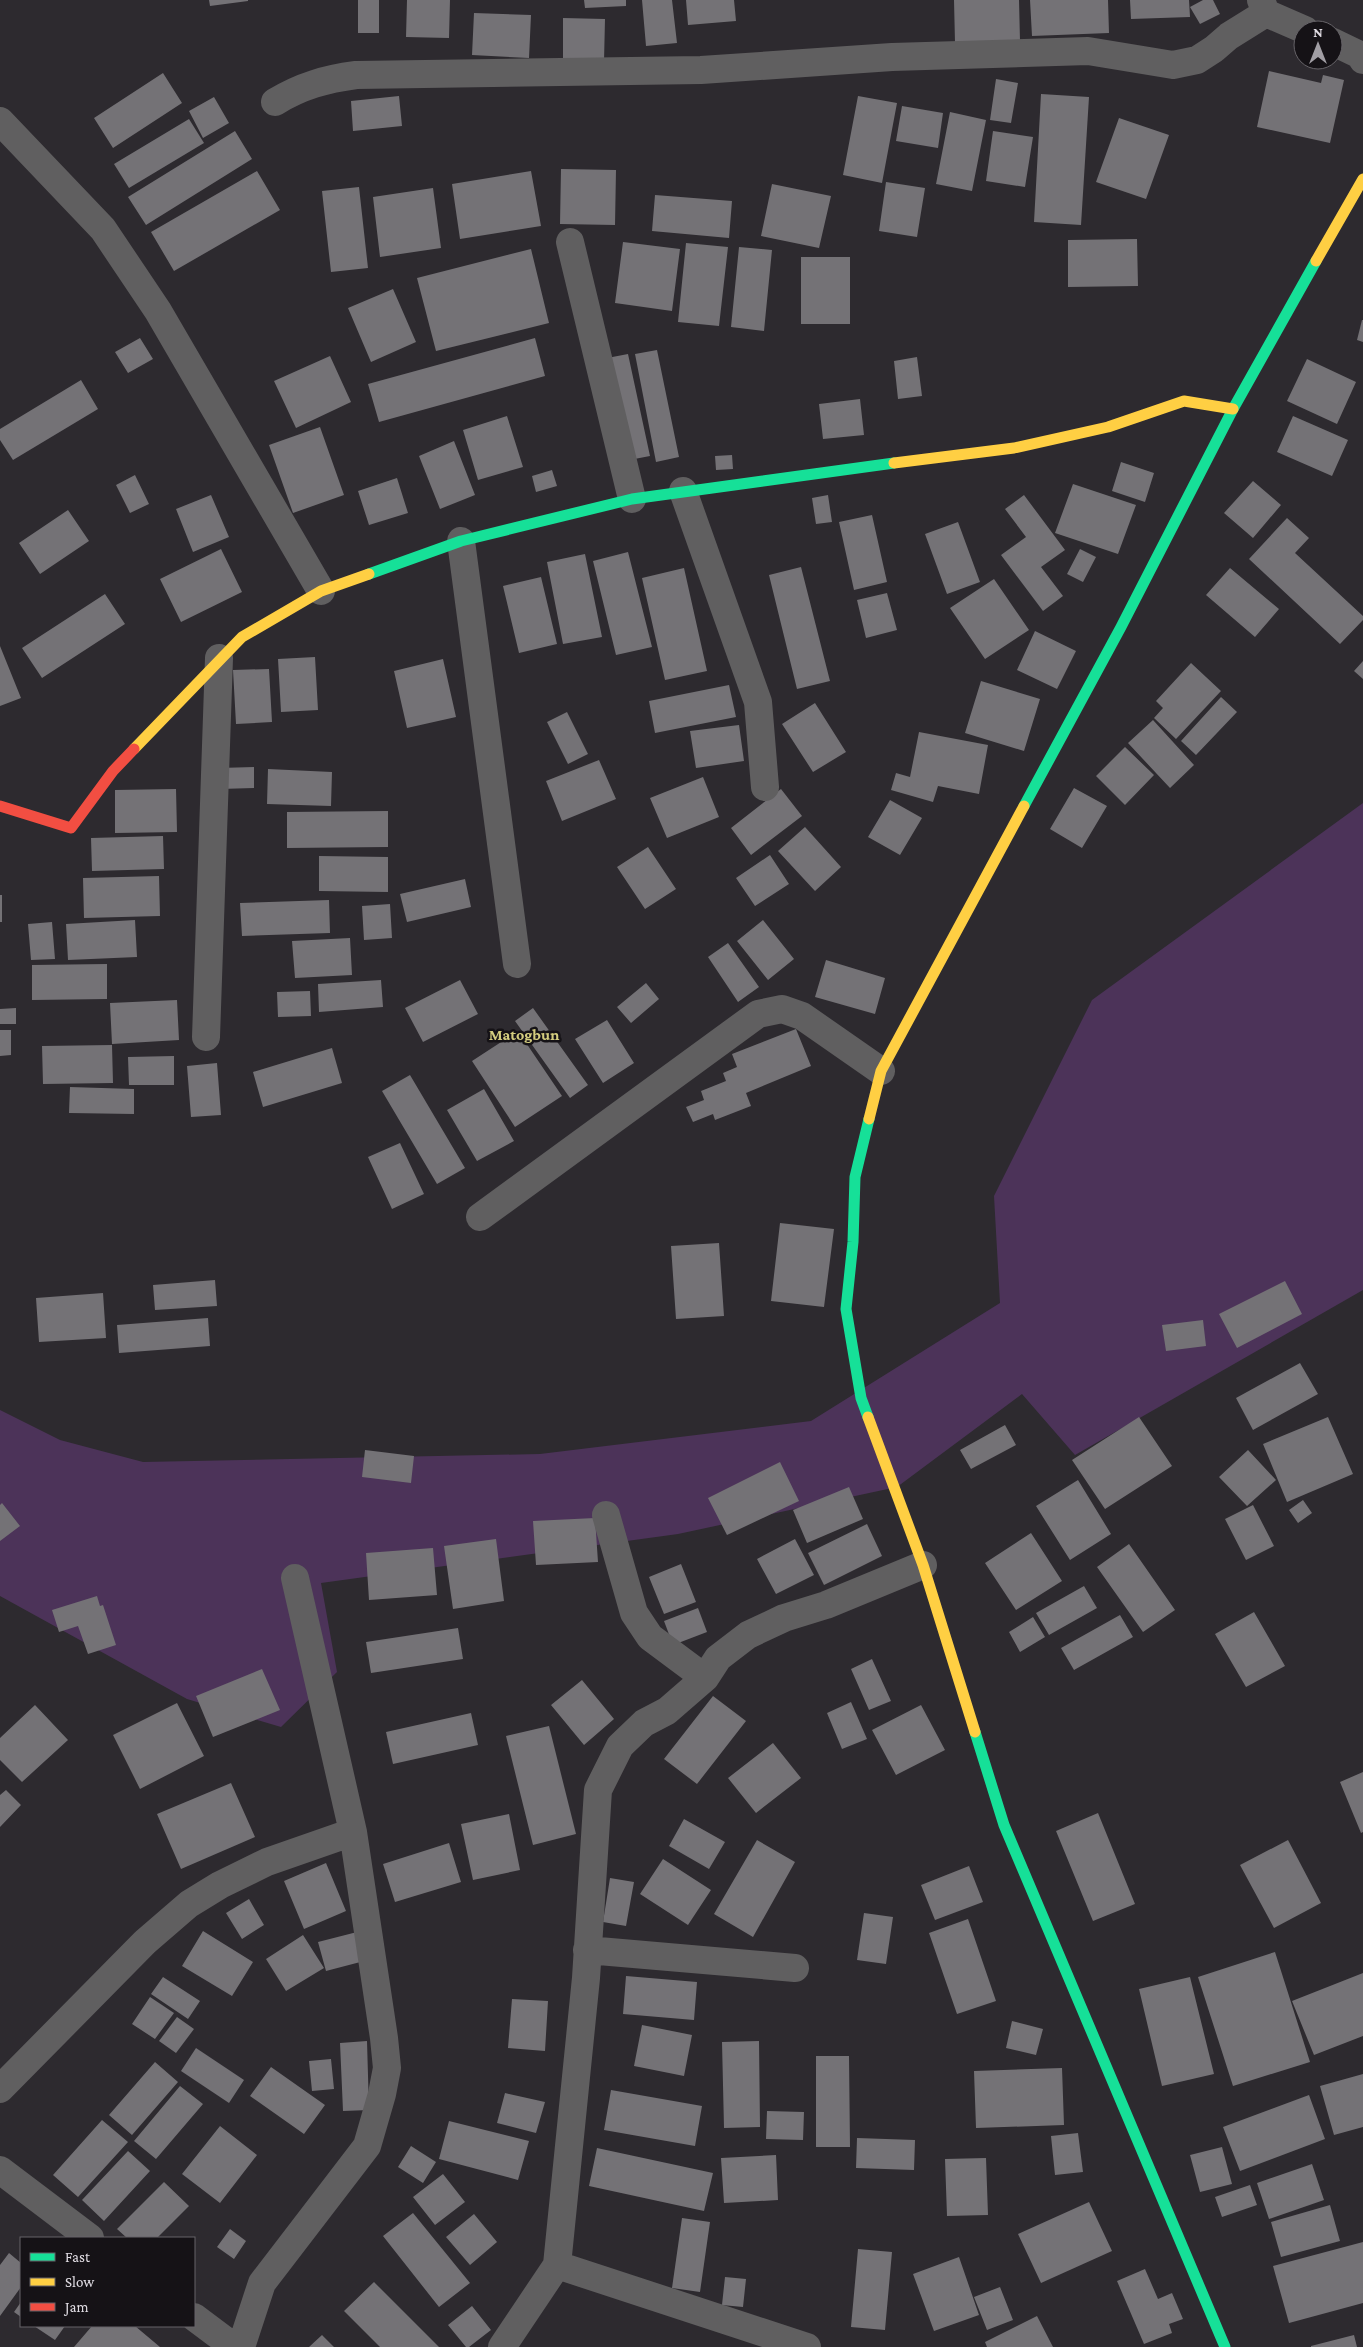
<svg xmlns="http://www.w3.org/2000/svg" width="1363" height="2347" viewBox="0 0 1363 2347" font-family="'Crimson Pro',serif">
<rect width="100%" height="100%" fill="#2d2a2f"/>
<!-- green -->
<path fill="#4c3359" d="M1363,803v487l-288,165 -53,-61 -125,93 -219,47 -357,49 16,89 -56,55 -94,-28 -187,-103v-186l60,30 83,22 397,-8 271,-33 189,-118 -6,-107 98,-196z"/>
<!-- building -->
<path fill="#747276" d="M209,0h39v1l-38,5z
M358,0h21v33h-21z
M407,0h43l-1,38 -43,-1z
M584,0h42v6l-41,2z
M642,0h30l5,43 -31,3z
M686,0h48l2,21 -48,4z
M954,0h65l1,41 -65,2z
M1030,0h78l1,33 -77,3z
M1130,0h59l1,17 -59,2z
M1203,0h10l7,14 -20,10 -10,-17z
M474,13l57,2 -2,43 -57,-3z
M563,18l42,1 -1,43 -41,-1z
M1269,71l52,12 2,-8 21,5 -14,63 -73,-16z
M163,73l19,30 -69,45 -19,-30z
M996,79l22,4 -7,40 -21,-3z
M1041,94l48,3 -8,128 -47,-3z
M399,96l3,30 -49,5 -2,-30z
M858,96l39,7 -15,80 -39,-8z
M214,97l15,26 -26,15 -14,-27z
M902,106l41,7 -5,35 -42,-7z
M950,112l36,8 -14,71 -36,-7z
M1119,118l50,17 -23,64 -50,-17z
M189,119l15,24 -75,45 -15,-24z
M235,131l17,28 -106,66 -18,-28z
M993,131l40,6 -8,50 -39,-6z
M561,169l55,1 -1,55 -55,-1z
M257,171l23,39 -106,61 -23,-39z
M531,171l10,55 -81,13 -8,-55z
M886,182l39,6 -8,49 -38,-6z
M772,184l59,12 -12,52 -58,-12z
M359,187l9,81 -37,4 -9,-81z
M433,188l8,60 -61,9 -7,-60z
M655,195l77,6 -3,37 -77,-7z
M1137,239l1,47 -70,1v-47z
M623,242l57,7 -8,62 -57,-8z
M686,243l42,4 -9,79 -41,-4z
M739,247l33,3 -8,81 -33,-4z
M531,249l18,74 -113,28 -19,-73z
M801,257h49v67h-49z
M393,289l23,53 -45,20 -23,-54z
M1362,320h1v22l-6,-2z
M140,338l13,21 -25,14 -13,-21z
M535,338l10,38 -166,46 -11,-38z
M657,350l22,107 -23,5 -21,-108z
M628,354l22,102 -26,5 -22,-102z
M330,356l21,46 -55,26 -22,-47z
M917,357l5,39 -24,3 -4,-38z
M1307,359l49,23 -19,42 -50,-23z
M81,380l17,29 -85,51 -13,-20v-11z
M860,399l4,36 -41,4 -4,-35z
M507,416l16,51 -45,13 -15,-50z
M1293,416l55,24 -16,36 -55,-24z
M320,427l24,68 -51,18 -24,-68z
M454,441l21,54 -35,14 -21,-53z
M732,455l1,14 -17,1 -1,-14z
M1121,462l33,11 -9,29 -33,-11z
M552,470l5,16 -21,6 -4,-16z
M135,475l14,29 -19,9 -14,-28z
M397,478l11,35 -39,12 -11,-34z
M1253,481l28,24 -28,33 -29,-25z
M1073,484l63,21 -18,49 -63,-21z
M211,495l18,42 -36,15 -17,-43z
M828,495l4,27 -16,2 -4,-26z
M1024,495l41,55 -24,17 22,29 -20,15 -42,-56 25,-18 -21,-28z
M68,510l21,31 -49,33 -21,-31z
M872,515l15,67 -33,8 -15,-68z
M1287,518l22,20 -14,15 68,63v4l-23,24 -91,-85z
M958,522l22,60 -33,12 -22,-60z
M221,549l21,43 -61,30 -21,-43z
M1080,549l16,8 -13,25 -16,-8z
M628,552l24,95 -36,8 -23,-94z
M585,554l17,83 -39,7 -16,-82z
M801,567l29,114 -33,8 -28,-114z
M684,568l23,103 -42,9 -23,-102z
M1230,568l49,41 -24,28 -49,-42z
M541,577l16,67 -38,9 -16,-67z
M994,579l35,51 -44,29 -35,-51z
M887,593l10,37 -31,8 -9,-38z
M105,594l20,30 -83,54 -20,-30z
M1035,631l41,20 -19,38 -40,-19z
M0,646l21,52 -21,8z
M315,657l3,53 -37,2 -3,-53z
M443,659l13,58 -49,11 -13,-57z
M1363,661v18l-9,-8z
M1191,663l30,28 -45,48 -22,-21 9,-10 -7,-7z
M269,669l3,53 -36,2 -3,-54z
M981,681l59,18 -16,52 -59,-18z
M729,685l7,32 -81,16 -6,-32z
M1221,697l16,15 -41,43 -15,-14z
M815,703l31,49 -33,20 -31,-48z
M567,712l21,42 -20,10 -21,-42z
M1153,720l41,45 -24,23 -42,-45z
M739,725l5,36 -48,7 -6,-37z
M919,732l69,13 -9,49 -41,-8 -5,16 -42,-12 5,-17 14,4z
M1125,747l29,28 -29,30 -29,-29z
M599,760l17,39 -54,22 -16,-40z
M254,767v21l-34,1 -1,-21z
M268,769l64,3 -1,34 -64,-2z
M703,777l16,40 -52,21 -17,-40z
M1074,788l33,18 -25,42 -32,-19z
M176,789l1,43 -62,1v-43z
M781,789l21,27 -51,39 -20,-27z
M890,800l32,18 -22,37 -32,-18z
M388,811v36l-101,1v-36z
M805,827l36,40 -26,24 -37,-40z
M163,836l1,33 -72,2 -1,-33z
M648,847l28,42 -31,20 -28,-42z
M770,855l19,29 -34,22 -19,-28z
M319,856l69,1v35l-69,-1z
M159,876l1,40 -76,2 -1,-40z
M465,879l6,28 -64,15 -7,-28z
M0,895h2v27h-2z
M329,900l1,33 -88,3 -2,-33z
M390,904l2,34 -28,2 -2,-34z
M135,920l2,37 -69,3 -2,-36z
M763,920l31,39 -26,21 -31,-39z
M52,922l3,37 -24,1 -3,-36z
M350,938l2,37 -57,3 -3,-37z
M728,943l31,44 -21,15 -30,-45z
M826,960l59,18 -10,36 -60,-17z
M107,964v35l-75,1v-35z
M381,980l2,27 -64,5 -1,-28z
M460,980l18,34 -55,28 -18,-34z
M646,983l13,16 -28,24 -14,-16z
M310,991l1,25 -33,1 -1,-25z
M177,1000l2,40 -67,4 -2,-41z
M16,1008v16h-16v-15z
M533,1008l55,77 -18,13 -55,-77z
M607,1020l27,43 -31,20 -28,-44z
M796,1029l15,37 -65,27 5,13 -36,14 -2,-6 -20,8 -7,-15 18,-7 -3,-9 25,-10 -3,-8 14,-6 -5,-13z
M0,1030h11v25l-11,1z
M518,1031l44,65 -47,31 -43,-66z
M112,1045l1,38 -70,1 -1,-38z
M332,1048l10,35 -79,24 -10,-35z
M174,1056v29h-45l-1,-28z
M217,1063l4,52 -30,2 -4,-51z
M410,1075l55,93 -28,16 -55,-93z
M70,1087l64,2v25l-65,-1z
M484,1089l30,52 -37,20 -30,-51z
M400,1143l24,51 -32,15 -24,-52z
M780,1223l54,6 -10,78 -53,-6z
M719,1243l5,73 -48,3 -5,-73z
M215,1280l2,26 -62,4 -2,-25z
M1285,1281l17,33 -65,34 -18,-34z
M103,1293l3,45 -67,4 -3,-44z
M208,1318l2,28 -91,7 -2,-28z
M1203,1320l3,26 -40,5 -4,-26z
M1300,1363l18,31 -65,36 -17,-32z
M1139,1417l33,49 -67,43 -33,-49z
M1328,1417l25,57 -66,28 -24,-58z
M1005,1425l11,20 -45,24 -11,-19z
M365,1450l49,6 -3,27 -49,-6z
M1248,1450l28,30 -29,26 -28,-29z
M780,1462l19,39 -72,34 -19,-37z
M1078,1480l33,54 -41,26 -34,-54z
M849,1487l14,32 -56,24 -14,-33z
M1303,1500l9,13 -14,10 -9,-13z
M2,1503l18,23 -20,15v-36z
M1253,1505l21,41 -28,14 -21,-41z
M595,1518l3,44 -62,3 -3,-44z
M867,1524l15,32 -58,29 -16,-32z
M1031,1533l31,48 -46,29 -31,-47z
M496,1539l8,62 -51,8 -9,-63z
M795,1539l19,36 -38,19 -19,-35z
M1129,1544l46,66 -32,22 -46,-65z
M433,1548l4,47 -68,5 -3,-47z
M681,1564l15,38 -32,12 -15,-37z
M1084,1586l13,22 -48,27 -13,-22z
M97,1596l3,10 3,-1 13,40 -28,9 -10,-28 -19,6 -7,-22z
M698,1608l9,24 -34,13 -9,-24z
M1254,1612l31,54 -39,21 -31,-53z
M1120,1615l13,22 -59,33 -13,-22z
M1033,1617l12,20 -25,15 -11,-20z
M458,1628l5,31 -92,14 -5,-31z
M872,1659l19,42 -22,9 -18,-41z
M262,1669l18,41 -67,27 -17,-41z
M582,1680l32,39 -30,26 -33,-40z
M713,1696l33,25 -49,63 -33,-25z
M851,1702l16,37 -25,10 -15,-36z
M177,1703l27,53 -64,33 -27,-54z
M35,1705l33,35 -46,42 -22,-22v-22z
M921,1705l24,45 -49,25 -24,-45z
M471,1713l7,32 -85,19 -7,-32z
M549,1726l27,108 -43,11 -27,-109z
M773,1743l28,35 -45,35 -28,-35z
M1363,1772v60l-2,1 -21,-51z
M231,1783l24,54 -74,32 -24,-55z
M6,1790l15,15 -21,22v-32z
M1098,1813l37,91 -42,17 -37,-90z
M509,1814l11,56 -47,10 -12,-56z
M684,1819l41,23 -16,27 -40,-23z
M757,1840l38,22 -42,75 -39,-23z
M1288,1840l33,63 -47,25 -34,-63z
M449,1843l12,39 -66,20 -12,-38z
M663,1859l48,31 -23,35 -48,-31z
M326,1863l20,48 -42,18 -20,-48z
M969,1866l14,36 -48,18 -14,-35z
M610,1878l24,4 -8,44 -23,-4z
M249,1899l15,26 -22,14 -16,-26z
M864,1913l29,4 -7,47 -29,-4z
M968,1919l28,82 -39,13 -28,-81z
M203,1931l50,31 -21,34 -50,-30z
M361,1931l7,29 -42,11 -8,-29z
M303,1935l21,33 -38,23 -20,-32z
M1275,1952l35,110 -77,24 -35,-109z
M1363,1973v63l-49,19 -22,-54z
M626,1976l71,6 -3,38 -71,-6z
M163,1977l37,24 -12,18 -37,-25z
M1190,1977l24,97 -52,12 -23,-97z
M150,1997l24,16 -19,26 -23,-15z
M512,1999l36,2 -3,50 -37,-3z
M177,2017l17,12 -18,24 -17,-12z
M1012,2021l31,8 -7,26 -30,-7z
M642,2025l50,10 -8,41 -50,-10z
M367,2041l2,69 -26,1 -3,-68z
M759,2041l1,86 -36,1 -2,-86z
M196,2048l48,32 -15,23 -48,-32z
M816,2056h33l1,91h-34z
M331,2059l3,30 -22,2 -3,-30z
M155,2062l23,20 -46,53 -23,-20z
M271,2067l54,38 -21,29 -54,-38z
M1062,2068l2,57 -88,3 -2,-57z
M1363,2074v53l-29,8 -14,-49z
M180,2086l23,18 -47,55 -22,-18z
M611,2090l91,16 -7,40 -91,-16z
M505,2093l40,9 -9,31 -39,-10z
M1309,2095l16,44 -85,32 -17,-44z
M767,2111l37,1 -1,28 -37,-1z
M102,2120l26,22 -50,55 -25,-22z
M449,2121l80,20 -11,39 -79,-21z
M220,2126l37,29 -37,48 -38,-29z
M1078,2133l5,39 -28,3 -4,-39z
M857,2138l58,2 -1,30 -58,-2z
M411,2146l25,16 -13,21 -25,-16z
M1222,2147l10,37 -32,8 -10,-37z
M597,2148l116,25 -9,38 -115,-25z
M128,2151l22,20 -46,50 -22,-21z
M776,2155l2,45 -54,3 -3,-45z
M986,2158l2,57 -41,1 -2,-57z
M1312,2164l12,36 -55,19 -12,-36z
M443,2174l22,28 -30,23 -22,-28z
M164,2182l25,24 -32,32h-30l-10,-9z
M1250,2185l7,20 -35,12 -7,-20z
M1089,2202l23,49 -71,32 -23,-49z
M1330,2205l10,36 -59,16 -10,-35z
M413,2213l57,70 -31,24 -56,-71z
M474,2214l23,28 -27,23 -24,-28z
M682,2218l28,4 -10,70 -28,-4z
M230,2229l16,12 -12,18 -17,-12z
M1363,2242v61l-74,20 -16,-57z
M858,2249l34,3 -7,78 -34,-3z
M9,2253l12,10v24l-21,29v-51z
M959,2257l20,58 -45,16 -21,-57z
M1145,2269l13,30 14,-6 11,26 -14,5 3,9 -28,11 -27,-63z
M725,2277l21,2 -3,28 -21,-2z
M374,2282l65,65h-59l-36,-36z
M1000,2287l13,33 -26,10 -13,-33z
M21,2302v15l-7,-5z
M472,2306l19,24 -22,17h-3l-18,-22z
M1037,2316l16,31h-66l-2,-5z
M34,2326h31l-10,14z
M92,2326h43l25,21h-86z
M322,2335l12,12h-25z
M1354,2335l3,12h-46v-1z"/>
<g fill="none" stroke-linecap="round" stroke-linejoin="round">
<!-- street -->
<path stroke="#605f60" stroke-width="28" d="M1261,0l5,13 39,17
M1333,42l27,13 3,5
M275,102c26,-16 51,-23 81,-27l345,-5 191,-13 196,-6 85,14 24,-5 17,-11 15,-13 37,-23
M0,121l103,108 55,82 163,280
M570,242l62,257
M683,491l75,211 7,85
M461,541l56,423
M206,1037l13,-379
M480,1217l278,-203 24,-5 20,7 79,55
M606,1515l28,98 16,24 55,41
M587,1950l208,18
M0,2089l145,-147 44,-38 31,-19 47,-23 86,-30
M0,2170l90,68
M557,2265l250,82
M194,2317l40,30
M241,2347l21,-64 105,-137 15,-52 5,-26 -3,-30 -31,-206 -58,-254
M502,2347l55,-82 29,-287 12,-188 22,-44 24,-23 23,-12 38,-33 13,-20 30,-23 36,-17 42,-13 97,-40"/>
<!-- fast -->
<path stroke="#16e098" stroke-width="11" d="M369,574l92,-33 171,-42 262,-36
M1024,806l97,-179 112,-218 83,-148
M868,1417l-7,-19 -15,-89 7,-67 2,-65 14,-58
M975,1732l29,93 221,522"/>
<!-- slow -->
<path stroke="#ffcf43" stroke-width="11" d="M1316,261l47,-82
M894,463l120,-15 94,-21 76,-26 49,8
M134,749l108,-112 79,-46 48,-17
M869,1119l12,-48 143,-265
M868,1417l55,148 52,167"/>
<!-- jam -->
<path stroke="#f24e42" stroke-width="11" d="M0,806l71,22 42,-57 21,-22"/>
</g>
<g text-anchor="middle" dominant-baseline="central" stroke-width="5" stroke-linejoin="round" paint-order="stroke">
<!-- quarter labels -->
<g font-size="16" font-weight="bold" fill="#d4cd7f" stroke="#151216">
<text x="524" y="1034">Matogbun</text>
</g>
</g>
<!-- legend -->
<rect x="20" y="2237" width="175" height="90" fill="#151216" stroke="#666368"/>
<rect x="30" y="2253" width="25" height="8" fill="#16e098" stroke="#666368"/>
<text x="65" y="2262" font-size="15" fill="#e0dce3">Fast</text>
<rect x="30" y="2278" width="25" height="8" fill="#ffcf43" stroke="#666368"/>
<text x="65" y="2287" font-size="15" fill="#e0dce3">Slow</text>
<rect x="30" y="2303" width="25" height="8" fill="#f24e42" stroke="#666368"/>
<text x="65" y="2312" font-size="15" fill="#e0dce3">Jam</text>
<!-- north arrow -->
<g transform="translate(1318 45)"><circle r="24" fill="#151216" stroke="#666368"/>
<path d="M0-4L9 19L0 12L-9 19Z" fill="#a19ea4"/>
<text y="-8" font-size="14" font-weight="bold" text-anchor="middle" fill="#e0dce3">N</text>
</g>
</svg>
